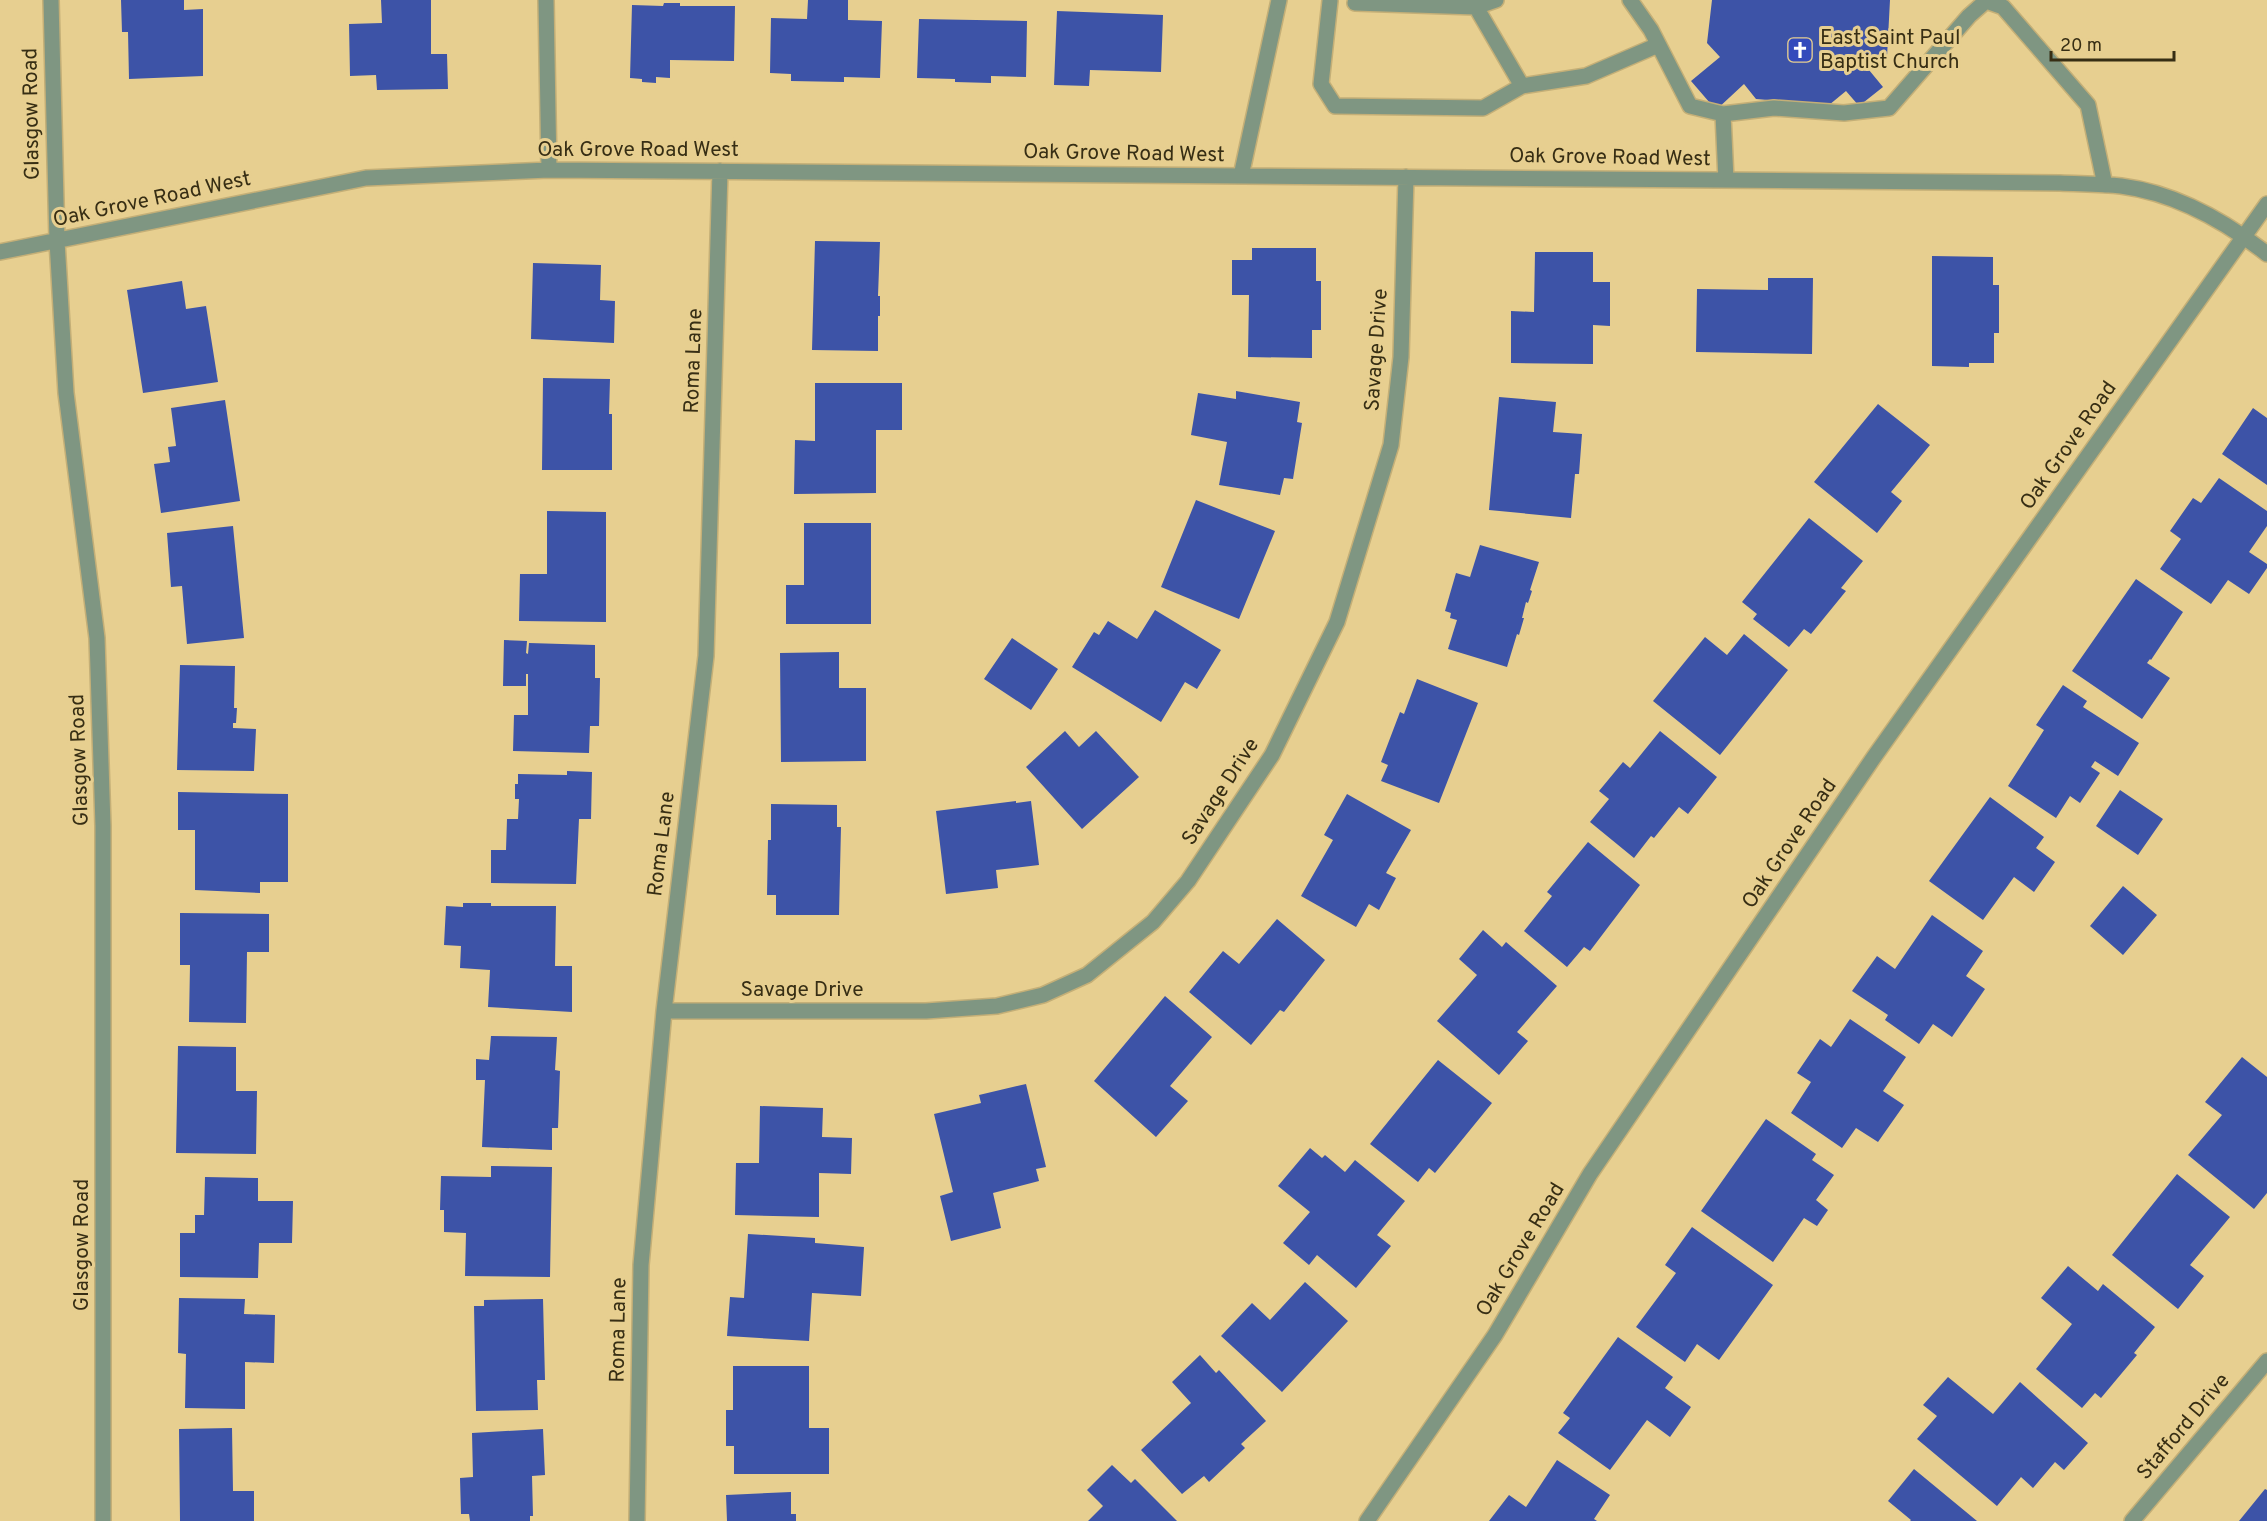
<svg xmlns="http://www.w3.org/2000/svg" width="2267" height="1521" viewBox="0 0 2267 1521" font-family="Overpass,sans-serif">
<rect width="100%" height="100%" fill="#e7cf90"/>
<!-- building -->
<path fill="#3d53a7" d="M121,0h63v10l19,-1v67l-74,3 -1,-47h-6z
M381,0h50v54h16l1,35 -71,1 -1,-15 -26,1 -1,-52 33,-1z
M808,0h40v20l34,1 -2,57 -36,-1v5l-53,-1v-7l-21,-1 1,-55 36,1z
M1712,0h178l-3,57 -18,13 14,17 -24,19 -13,-15 -17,14 -73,-6 -12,-15 -28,26 -25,-29 29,-24 -13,-14z
M664,3h16v3h55l-1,55 -64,-1v18l-14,-1v6l-14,-1v-3l-12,-1 2,-73 31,1z
M1057,11l106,4 -2,57 -71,-2 -1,16 -35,-1z
M919,19l108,2 -1,56 -35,-1v7l-36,-1v-3l-38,-1z
M815,241l65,1 -2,54h2v20h-2v35l-66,-1z
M1252,248h64v33h5v49h-9v28l-64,-1 1,-62h-17v-35h20z
M1535,252h58v30h17v44l-17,-1v39l-82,-1v-52l23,1z
M1932,256l61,1v28h6v48h-5v30h-25v4l-37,-1z
M533,263l68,2 -1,35 15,1 -1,42 -83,-4z
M1768,278h45l-1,76 -116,-2 1,-63 71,1z
M182,281l4,28 20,-3 12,76 -75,11 -16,-103z
M543,378l67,1 -1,35h3v56h-70z
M815,383h87v47h-26v63l-82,1 1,-54 20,1z
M1236,391l64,11 -3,20 5,1 -9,56 -9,-1 -4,17 -61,-10 8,-43 -36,-7 7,-42 38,6z
M1499,397l57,5 -3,30 29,2 -3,40h-4l-4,44 -82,-8z
M225,400l15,101 -79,12 -7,-49 16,-2 -2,-15 8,-1 -5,-38z
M1878,404l52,41 -39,47 11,9 -25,32 -63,-51z
M2253,408l14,10v67l-45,-31z
M2219,478l48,33v15l-18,26 18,12v4l-18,26 -21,-14 -17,24 -51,-35 21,-30 -11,-8 23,-33 8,5z
M1196,500l79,31 -36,88 -78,-32z
M547,511l59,1v110l-87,-1 1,-47h27z
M1809,518l54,43 -22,27 5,3 -35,43 -7,-5 -15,18 -36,-28 4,-5 -15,-12z
M804,523h67v101h-85v-39h18z
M233,526l11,112 -57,6 -5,-58 -11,1 -4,-54z
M1480,545l59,17 -9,28 2,1 -4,12 -2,-1 -4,16h2l-5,17 -2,-1 -10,33 -59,-18 9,-29 -7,-2 1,-5 -6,-2 11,-38 14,4z
M2136,579l47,33 -32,48 -1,-1 -3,4 23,15 -28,41 -70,-48z
M1155,610l66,40 -24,39 -12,-7 -24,40 -89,-55 22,-35 5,3 9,-14 29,18z
M1744,634l44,36 -68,85 -67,-54 52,-64 22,18z
M1012,638l46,31 -27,41 -47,-31z
M504,640l23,1 -1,12 2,1 1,-11 66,2v33h5l-1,48h-9l-1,27 -76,-2 1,-36h14v-41h-2v12h-23z
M839,652v36h27v73l-85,1 -1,-109z
M180,665l55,1 -1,42h3l-1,15h-3v5l23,1 -2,42 -77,-1z
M1417,679l61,24 -39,100 -58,-22 7,-16 -7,-3 19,-50 4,2z
M2063,685l24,16 -4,6 56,36 -21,33 -23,-15 -4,6 9,6 -20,30 -10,-7 -14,22 -48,-32 36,-56 -8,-5z
M1065,731l14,16 17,-16 43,46 -57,52 -56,-62z
M1660,731l57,46 -29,37 -9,-7 -25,31 -3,-2 -17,22 -44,-36 19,-23 -10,-8 24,-29 7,6z
M567,771l25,1 -1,47h-12l-3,65 -85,-1v-33h15l1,-31h11l1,-20h-4v-15h3v-10l49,1z
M2120,790l43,29 -25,36 -42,-29z
M178,792l110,2v88h-28v11l-65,-3v-60h-17z
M1347,794l64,36 -25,43 10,5 -17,32 -10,-6 -13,23 -55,-31 32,-56 -9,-5z
M1990,797l54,40 -8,11 19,14 -21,30 -20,-15 -31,43 -54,-39z
M1016,801v2l15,-2 8,64 -43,5 2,18 -52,6 -10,-83z
M771,804l66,1v22h4l-2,88h-63v-20h-9l1,-55h3z
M1588,842l52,43 -50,66 -6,-4 -17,20 -43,-36 28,-35 -5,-4z
M2123,886l34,29 -34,40 -33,-29z
M463,903h28v3h65l-1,60h17v46l-84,-5 2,-37 -30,-2 1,-22 -17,-1 2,-39 17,1z
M180,913l89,1v38h-22l-1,71 -57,-1 1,-57h-10z
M1932,915l51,36 -17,25 19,13 -33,48 -19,-13 -14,20 -34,-24 3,-5 -36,-24 25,-35 18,13z
M1277,919l48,41 -41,52 -4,-2 -29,35 -62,-53 34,-41 16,13z
M1483,930l19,17 4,-5 51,44 -40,46 11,9 -29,34 -62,-54 40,-46 -18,-16z
M1165,996l47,41 -42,49 18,15 -32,36 -62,-56z
M1850,1019l56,38 -23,34 21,14 -26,37 -22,-14 -14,20 -51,-35 20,-31 -14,-9 23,-34 11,8z
M491,1036l66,1 -2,33 5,1 -2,57h-6v22l-70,-3 3,-67h-9v-21l13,1z
M178,1046l58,1v44h21l-1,63 -80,-1z
M2242,1057l25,20v116l-13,16 -66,-54 34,-40 -17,-13z
M1438,1060l54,43 -57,70 -6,-5 -11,14 -48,-38z
M1026,1084l20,83 -10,2 3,12 -46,12 8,35 -50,13 -11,-45 13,-4 -19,-78 47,-11 -2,-8z
M760,1106l63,2 -1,29 30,1 -1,36 -32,-1v44l-84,-2 1,-52h23z
M1766,1119l50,35 -4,6 22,15 -18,25 12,10 -11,16 -13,-8 -31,44 -72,-51z
M1310,1148l12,10 3,-3 20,17 10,-12 50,41 -28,34 14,11 -35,42 -39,-33 -8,10 -26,-22 27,-31 -32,-26z
M491,1166l61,1 -2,110 -85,-1 1,-43 -22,-1v-22h-4l1,-34 50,1z
M2177,1174l53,43 -40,48 14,11 -26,33 -66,-54z
M205,1177l53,1v23h35l-1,42h-33l-1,35 -78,-1v-44h15v-18h9z
M1692,1227l81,58 -54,75 -22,-16 -12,18 -49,-35 40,-54 -11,-8z
M748,1234l67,4v5l49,4 -3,49 -49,-3 -3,48 -82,-5 3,-39 14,1z
M2068,1266l30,25 5,-7 52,43 -21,26 3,2 -36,43 -6,-5 -13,15 -46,-39 36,-45 -31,-26z
M1305,1282l43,39 -66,71 -61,-56 31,-33 18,17z
M179,1298l66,1 -1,15 31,1 -1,48 -29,-1v47l-60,-1 1,-54 -8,-1z
M543,1299l2,81h-8l1,30 -62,1 -2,-105h10v-6z
M1618,1337l55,40 -8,11 26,19 -21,30 -23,-17 -37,50 -52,-37 12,-15 -7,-5z
M1200,1355l16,18 3,-3 47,51 -25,23 4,4 -36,34 -5,-6 -22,18 -41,-44 50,-47 -19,-21z
M733,1366h76v62h20v46h-95v-28h-8v-36h7z
M1948,1377l45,37 27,-32 68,61 -24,27 -9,-8 -22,26 -12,-11 -24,29 -80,-67 20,-23 -14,-11z
M232,1428l1,63h21v30h-74l-1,-92z
M543,1429l2,46 -13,1 1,40h-3v5h-60l-1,-7h-8l-1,-36 13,-1 -1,-44z
M1557,1460l53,35 -16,24 3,2h-108l20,-26 17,12z
M1112,1465l19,18 4,-4 42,42h-89l15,-15 -16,-16z
M1914,1469l63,52h-67l1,-1 -23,-19z
M2265,1489l2,1v31h-28z
M791,1492v22h5v7h-69l-1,-26z"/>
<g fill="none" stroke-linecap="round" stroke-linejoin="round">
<!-- minor casing -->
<g stroke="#c4af77" stroke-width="18">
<path id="minor" d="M51,0l6,241 9,152 31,245 6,188v695
M546,0l3,170
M1356,0l-1,3 121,4 46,79
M1477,0l-1,7 20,-7
M1630,0l21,30 39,76 33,8 51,-6 70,5 45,-5 80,-92 17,-15 17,6 85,98 17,80
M1330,1l-9,83 14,22 148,2 39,-22 64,-10 72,-31
M1723,114l3,66
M1241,176l38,-176
M0,252l366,-74 183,-8 1511,13c20,1 41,1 61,3 54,7 104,35 146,68
M664,1011h262l71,-5 46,-11 44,-20 66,-53 35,-41 84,-126 65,-133 54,-177 10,-88 5,-180
M637,1521l4,-256 23,-254 42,-355 14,-485
M1367,1521l128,-186 95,-161 284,-417 393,-553
M2132,1521l135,-160"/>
</g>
<!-- minor -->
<use href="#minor" stroke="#7f9682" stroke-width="15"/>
</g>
<!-- icons -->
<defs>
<g id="church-square" transform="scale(1.35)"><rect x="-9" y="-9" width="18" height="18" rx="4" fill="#334abc" stroke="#e7cf90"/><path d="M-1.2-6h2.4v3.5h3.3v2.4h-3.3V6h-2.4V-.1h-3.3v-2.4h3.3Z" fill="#fff"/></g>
</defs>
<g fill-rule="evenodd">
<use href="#church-square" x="1800" y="50"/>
</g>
<g text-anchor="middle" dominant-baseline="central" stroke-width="6" stroke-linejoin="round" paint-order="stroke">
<!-- poi labels -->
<g font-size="21" fill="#372e14" stroke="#e7cf90" text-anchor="start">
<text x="1820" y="38">East Saint Paul<tspan x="1820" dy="24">Baptist Church</tspan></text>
</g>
<!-- street labels -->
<g font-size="21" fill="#372e14" stroke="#e7cf90">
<text transform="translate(32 114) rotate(-91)">Glasgow Road</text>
<text x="638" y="150">Oak Grove Road West</text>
<text transform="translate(1124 154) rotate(1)">Oak Grove Road West</text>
<text transform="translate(1610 158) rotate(1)">Oak Grove Road West</text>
<text transform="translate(152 200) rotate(-12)">Oak Grove Road West</text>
<text transform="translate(1377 350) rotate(-86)">Savage Drive</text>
<text transform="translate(694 361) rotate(-88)">Roma Lane</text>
<text transform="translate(2069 446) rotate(-55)">Oak Grove Road</text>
<text transform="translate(80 760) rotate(-92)">Glasgow Road</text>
<text transform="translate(1221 792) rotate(-57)">Savage Drive</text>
<text transform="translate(662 844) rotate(-83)">Roma Lane</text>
<text transform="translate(1790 844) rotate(-56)">Oak Grove Road</text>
<text x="802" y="990">Savage Drive</text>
<text transform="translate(82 1245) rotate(-90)">Glasgow Road</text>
<text transform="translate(1521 1250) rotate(-59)">Oak Grove Road</text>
<text transform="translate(619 1330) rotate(-89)">Roma Lane</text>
<text transform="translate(2184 1427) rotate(-50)">Stafford Drive</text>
</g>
</g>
<!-- scale -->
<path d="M2051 51v9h123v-9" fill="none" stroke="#372e14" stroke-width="3"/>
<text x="2060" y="51" font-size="18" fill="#372e14" stroke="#e7cf90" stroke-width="4.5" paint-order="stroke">20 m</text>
</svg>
